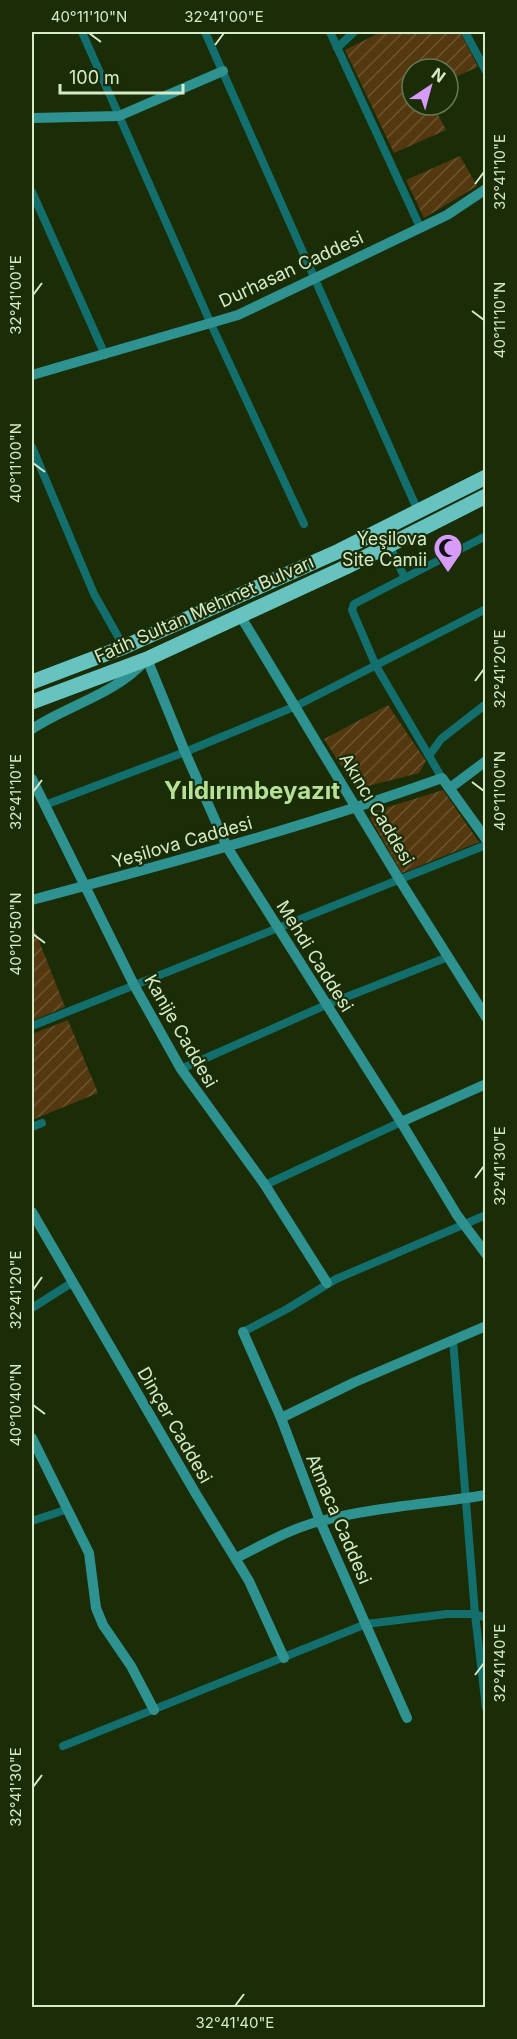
<svg xmlns="http://www.w3.org/2000/svg" width="517" height="2039" viewBox="0 0 517 2039" font-family="Inter,sans-serif">
<defs>
<pattern id="garden-furrows" width="10" height="10" patternUnits="userSpaceOnUse" patternTransform="scale(1.5)"><rect width="10" height="10" fill="#543810"/><path d="M-1 1l2-2M0 10L10 0M9 11l2-2" fill="none" stroke="#6c5531"/></pattern>
</defs>
<rect width="100%" height="100%" fill="#1a2d07"/>
<!-- garden -->
<path fill="url(#garden-furrows)" d="M381,32h79l18,35 -30,13v-11h-36v36h21l13,25 -52,23 -49,-103z
M460,156l17,30 -53,32 -18,-38z
M388,705l38,56 -7,12 -63,16 -32,-50z
M443,790l36,52 -77,31 -32,-55 2,-6z
M32,923l33,84 -33,14z
M68,1020l30,73 -66,27v-86z"/>
<g fill="none" stroke-linecap="round" stroke-linejoin="round">
<!-- street -->
<path stroke="#136f6d" stroke-width="8" d="M82,32l129,292 93,200
M205,32l213,479
M330,32l90,195
M465,32l21,39
M337,48l17,-16
M32,192l73,163
M32,447l62,147 30,53
M389,545l16,33
M429,756l12,-17 45,-35
M442,778l-66,-112 -24,-56 2,-6 132,-68
M45,805l140,-53 111,-46 190,-97
M32,1026l454,-181
M181,1069l145,-64 122,-48
M32,1127l10,-4
M265,1185l136,-63
M32,1308l41,-26
M243,1332l44,-23 49,-30 150,-64
M453,1340l22,274 11,94
M32,1521l36,-12
M63,1746l303,-122 81,-10h28l11,4"/>
<!-- secondary -->
<path stroke="#2e9290" stroke-width="10" d="M32,118l87,-2 104,-45
M32,375l206,-60 209,-100 39,-26
M241,617l158,262 87,138
M32,729c40,-26 81,-33 115,-70l38,93 42,95 174,275 56,93 29,39
M32,779l102,206 47,84 84,116 62,98
M450,788l36,-27
M32,900c138,-37 276,-74 410,-122l44,61
M401,1122l85,-38
M32,1212l164,282 53,87 35,77
M243,1332l38,86 39,103 87,197
M281,1418l74,-36 131,-56
M32,1438l57,115 7,55 7,17 28,41 23,44
M236,1558c27,-13 55,-30 85,-37 54,-14 110,-17 165,-26"/>
<!-- highway -->
<path stroke="#67c3c0" stroke-width="15" d="M32,682l92,-35 215,-96 147,-74
M32,702l115,-43 199,-92 140,-71"/>
</g>
<!-- ticks -->
<path fill="none" stroke="#d5eac6" stroke-width="2" d="M89,33l12,9M215,45l9,-12M475,184l9,-12M33,295l9,-12M472,311l12,9M33,463l12,9M475,681l9,-12M472,782l12,9M33,792l9,-12M33,934l12,9M475,1178l9,-12M33,1290l9,-13M33,1405l12,9M475,1675l9,-12M33,1787l9,-12M235,2006l9,-12"/>
<!-- icons -->
<defs>
<g id="mosque-pin" transform="scale(1.5)"><path d="M0 17L-7.5 6A9.5 9.5 0 1 1 7.5 6Z" fill="#d79bf9" stroke="#1a2d07"/><path d="M3.5-4.9A6 6 0 1 0 3.5 4.9A5 5 0 1 1 3.5-4.9Z" fill="#111"/></g>
</defs>
<g fill-rule="evenodd">
<use href="#mosque-pin" x="448" y="548"/>
</g>
<g text-anchor="middle" dominant-baseline="central" stroke-width="4.5" stroke-linejoin="round" paint-order="stroke">
<!-- street labels -->
<g font-size="18" fill="#d5eac6" stroke="#1a2d07">
<text transform="translate(291 269) rotate(-25)">Durhasan Caddesi</text>
<text transform="translate(204 609) rotate(-24)">Fatih Sultan Mehmet Bulvarı</text>
<text transform="translate(377 809) rotate(59)">Akıncı Caddesi</text>
<text transform="translate(182 842) rotate(-16)">Yeşilova Caddesi</text>
<text transform="translate(315 956) rotate(58)">Mehdi Caddesi</text>
<text transform="translate(181 1031) rotate(60)">Kanije Caddesi</text>
<text transform="translate(175 1425) rotate(60)">Dinçer Caddesi</text>
<text transform="translate(339 1519) rotate(67)">Atmaca Caddesi</text>
</g>
<!-- poi labels -->
<g font-size="18" fill="#d5eac6" stroke="#1a2d07" text-anchor="end">
<text x="427" y="538">Yeşilova<tspan x="427" dy="21">Site Camii</tspan></text>
</g>
<!-- district labels -->
<g font-size="24" font-weight="bold" fill="#b7e197" stroke="#1a2d07">
<text x="252" y="790">Yıldırımbeyazıt</text>
</g>
</g>
<!-- border -->
<rect width="517" height="2039" fill="none" stroke="#1a2d07" stroke-width="66"/>
<!-- north arrow -->
<g transform="translate(430 87) rotate(36)"><circle r="28" fill="#1a2d07" stroke="#657953" stroke-width="1.5"/>
<path d="M0-4.5L10 22L0 15L-10 22Z" fill="#d79bf9"/>
<text y="-9" font-size="16" font-weight="bold" text-anchor="middle" fill="#d5eac6">N</text>
</g>
<!-- scale -->
<path d="M60 84v9h123v-9" fill="none" stroke="#d5eac6" stroke-width="3"/>
<text x="69" y="84" font-size="18" fill="#d5eac6" stroke="#1a2d07" stroke-width="4.5" paint-order="stroke">100 m</text>
<rect x="33" y="33" width="451" height="1973" fill="none" stroke="#d5eac6" stroke-width="2"/>
<g font-size="15" text-anchor="middle" fill="#d5eac6">
<text x="89" y="22">40°11'10"N</text>
<text x="224" y="22">32°41'00"E</text>
<text transform="translate(500 172) rotate(-90)" y="5">32°41'10"E</text>
<text transform="translate(16 295) rotate(-90)" y="5">32°41'00"E</text>
<text transform="translate(500 320) rotate(-90)" y="5">40°11'10"N</text>
<text transform="translate(16 463) rotate(-90)" y="5">40°11'00"N</text>
<text transform="translate(500 669) rotate(-90)" y="5">32°41'20"E</text>
<text transform="translate(500 791) rotate(-90)" y="5">40°11'00"N</text>
<text transform="translate(16 792) rotate(-90)" y="5">32°41'10"E</text>
<text transform="translate(16 934) rotate(-90)" y="5">40°10'50"N</text>
<text transform="translate(500 1166) rotate(-90)" y="5">32°41'30"E</text>
<text transform="translate(16 1290) rotate(-90)" y="5">32°41'20"E</text>
<text transform="translate(16 1405) rotate(-90)" y="5">40°10'40"N</text>
<text transform="translate(500 1663) rotate(-90)" y="5">32°41'40"E</text>
<text transform="translate(16 1787) rotate(-90)" y="5">32°41'30"E</text>
<text x="235" y="2028">32°41'40"E</text>
</g>
</svg>
